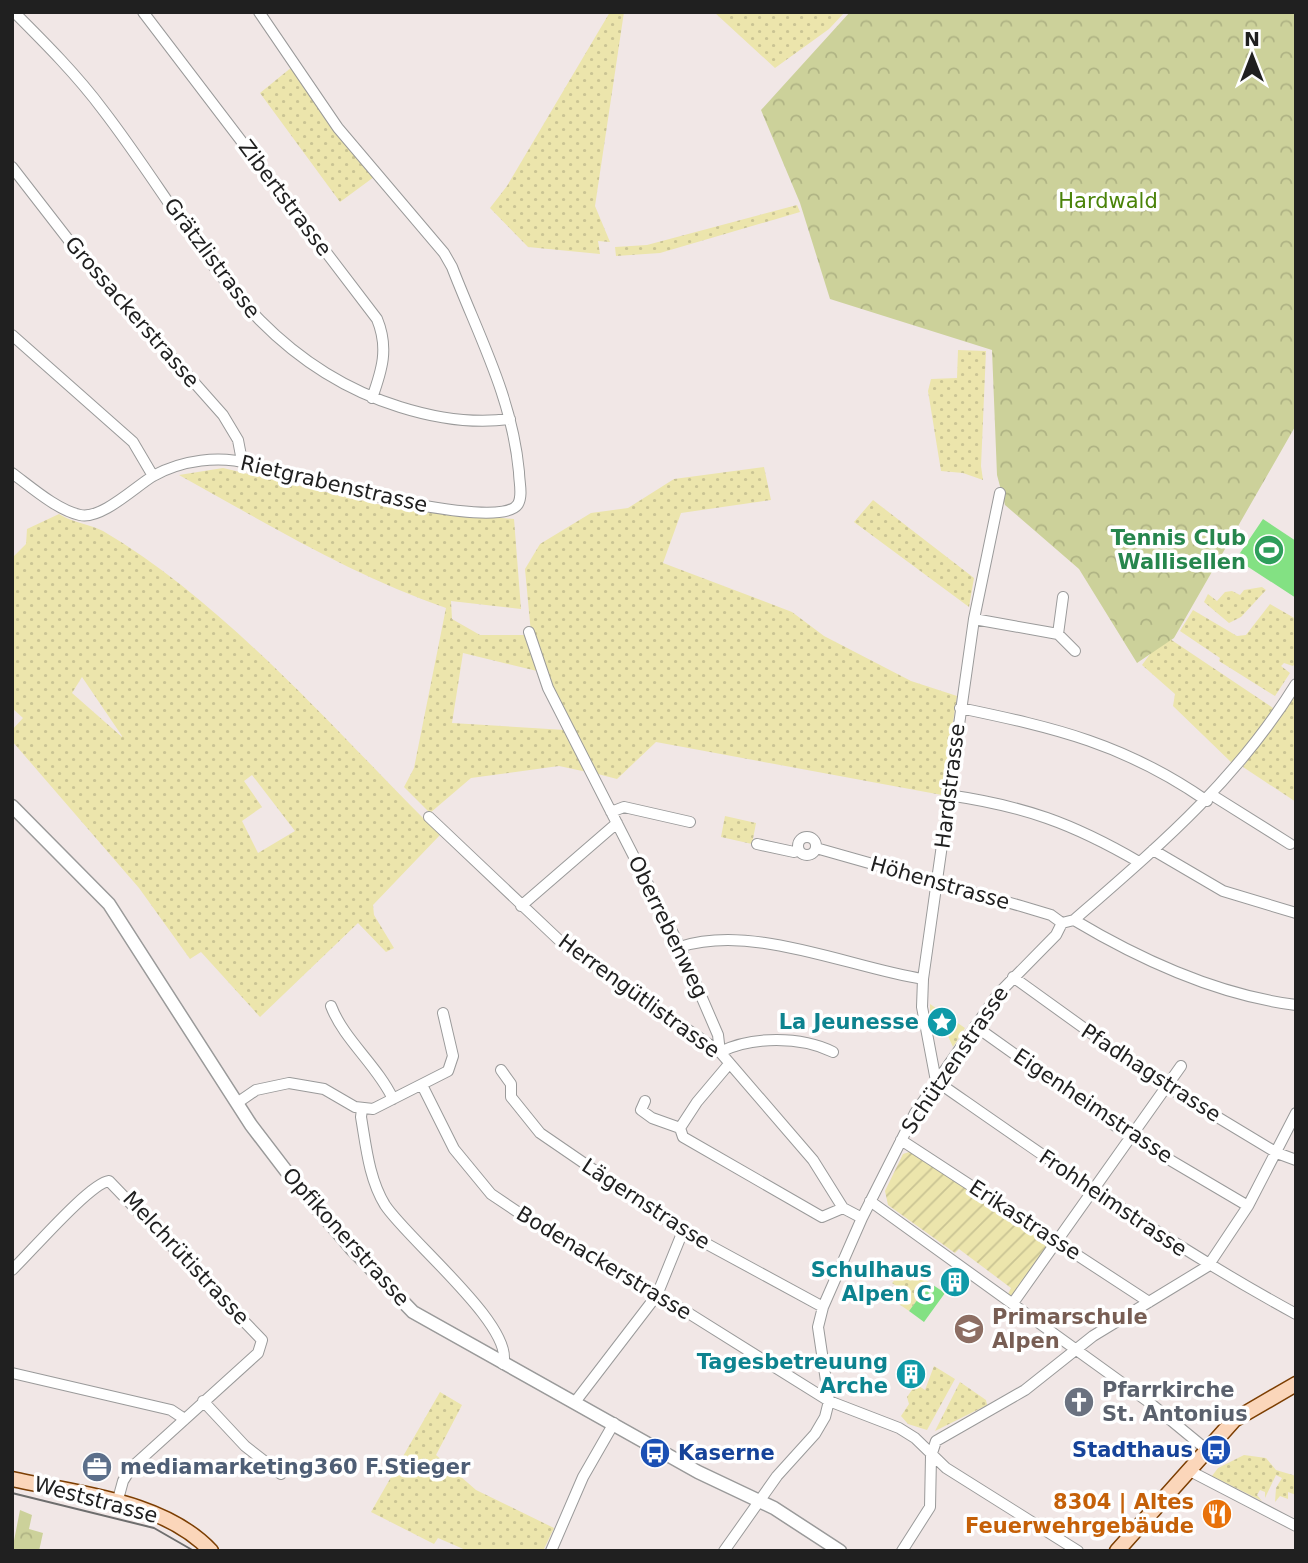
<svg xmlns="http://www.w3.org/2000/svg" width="1308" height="1563" viewBox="0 0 1308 1563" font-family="'DejaVu Sans',sans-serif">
<defs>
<pattern id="grass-dots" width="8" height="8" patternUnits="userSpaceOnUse" patternTransform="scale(1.75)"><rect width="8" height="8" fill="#ece5ac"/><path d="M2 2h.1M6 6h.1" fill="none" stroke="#cac494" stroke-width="1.8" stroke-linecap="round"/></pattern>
<pattern id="forest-crowns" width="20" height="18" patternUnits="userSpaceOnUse" patternTransform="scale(1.75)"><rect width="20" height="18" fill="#ccd19a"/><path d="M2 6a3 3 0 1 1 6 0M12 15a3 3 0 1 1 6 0" fill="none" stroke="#afb384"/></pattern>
<pattern id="garden-furrows" width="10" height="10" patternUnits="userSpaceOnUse" patternTransform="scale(1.75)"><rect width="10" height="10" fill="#ece5ac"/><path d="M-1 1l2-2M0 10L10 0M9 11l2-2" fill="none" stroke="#cac494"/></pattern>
</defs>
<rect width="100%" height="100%" fill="#f1e7e6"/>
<!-- grass -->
<path fill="url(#grass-dots)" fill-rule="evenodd" d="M610,12h14l-29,194 15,36 -12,-1 2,13 -72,-7 -38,-39 17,-22z
M714,12h131l-16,17 -54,39z
M292,67l82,110 -34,25 -80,-109z
M797,205l3,7 -140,41 -44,3 -1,-9 32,-2z
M958,350l28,1 -5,115 2,14 -20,-7 -22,-2 -13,-80 3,-12 26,-1z
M764,467l7,33 -90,13 -18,50 129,49 32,24 87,45 46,15 -15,99 -286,-53 -39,37 -23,-6 -42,-83 -21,-57 -6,-64 15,-25 51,-31 37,-5 46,-29z
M223,468l176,41 115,10 7,90 -70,-8 1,18 28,16h44l13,36 -74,-18 -11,70 113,7 22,42 -28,-6 -88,12 -41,35 -26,-26 10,-19 32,-160c-95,-33 -180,-85 -267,-133z
M873,500l101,78 -5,29 -115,-85z
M59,514c14,9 31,10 44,17 125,74 234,202 337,304l-67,70 1,10 20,33 -8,4 -28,-29 -98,94 -59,-65 -11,7 -51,-71 -127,-147v-11l11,-12 -11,-10v-150l14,-14 1,-15zM82,677l40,59v1l-50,-44zM252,775l43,56 -37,22 -16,-32 20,-14 -18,-26z
M1262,587l4,3 -25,27 -12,6 -25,-21 4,-8 9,7 8,-9 7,-1 8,4 4,-5z
M1270,604l26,15v43l-3,4 -9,-3 -3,3 9,7 -15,23 -56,-35 1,-3 -40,-27 13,-21 44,26 9,-1z
M1164,635l112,75 -42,55 -61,-59 2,-12 -33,-29z
M1296,691v111l-53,-35z
M725,816l31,7 -4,21 -31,-7z
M930,1004l35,24 -12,19 -5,-11h-14l-2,-12 4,-8h-6z
M907,1266l23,17 -21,28 -13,-9 8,-11 -12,-8z
M934,1366l21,13 -28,51 -19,-6 -7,-8 8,-12 -2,-7 9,-13 9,6z
M960,1382l26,18 1,5 -52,26z
M440,1392l22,13 -26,50 40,35 78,38 -11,23h-75l-30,-13 -4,6 -63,-32z
M1244,1455l22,3 10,12 20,6v19l-8,-3v7l-8,-3 -5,6 1,-14 6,-10 -6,-3 -11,23v-6l-5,-2 -3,5 5,6 -50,-25 6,-8z"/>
<!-- forest -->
<path fill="url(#forest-crowns)" d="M850,12h446v413l-122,213 -37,25 -58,-94 -74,-64 -8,-30 -5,-125 -162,-51 -30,-96 -39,-93z
M20,1510l12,5 -3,14 14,4 -4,18h-27z"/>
<!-- garden -->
<path fill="url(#garden-furrows)" d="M912,1151l139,92 -38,55 -5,-4 3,-6 -52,-39 -4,4 -67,-48 -3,-14 18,-37z"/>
<!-- pitch -->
<path fill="#83e183" d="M1263,519l33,22v57l-60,-39z
M930,1283l15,10 -21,29 -15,-11z"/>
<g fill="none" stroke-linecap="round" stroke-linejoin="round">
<!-- minor casing -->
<g stroke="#9a9a9a" stroke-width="12">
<path id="minor" d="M14,12c31,31 63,63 89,98 91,118 144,249 297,297 35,11 74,17 110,12
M143,12l234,307c12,29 5,51 -5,79
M12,167l62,80 149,168 15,25 4,21
M12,335l121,107 20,34
M12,473c19,14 45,37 68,42 21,5 55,-28 73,-39 29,-16 66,-21 98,-12 35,10 249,71 267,40 5,-9 1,-22 1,-32 -7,-75 -40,-135 -67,-205l-8,-14 -106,-125 -79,-116
M974,619l84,15 17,17
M529,632l19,56 132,259 38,88 2,17
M1058,634l5,-37
M960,708c96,20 165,36 247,93
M948,795c76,11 124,28 191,67
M1212,795l78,49
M611,812l13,-5 66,15
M429,817l132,125 159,110 93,108 30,48 19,10
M798 846a9 9 0 1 1 18 0a9 9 0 1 1-18 0Z
M757,844l37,8 5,-2
M816,848l205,58 30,9 11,8
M1153,850l70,41 73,22
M521,906l96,-83
M1074,920c67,40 143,75 222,85
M680,947c73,-24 171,21 243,32
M1013,977l143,103 121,73 19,7
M331,1006c13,34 46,59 62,93
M975,1026l156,111 117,69
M720,1052c32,-16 81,-16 113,0
M729,1064l-32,38 -17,26 3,9 139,80 21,-9
M501,1070l10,14v13l29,36 143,98 140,76
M936,1081l-14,-74 1,-28 51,-360 26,-126
M936,1081c118,82 233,164 360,233
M422,1085l32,64 37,45 58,39 125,71 155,97 70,27 16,10 31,30 132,83
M645,1101l-4,9 11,8 28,10
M237,1103l19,-13 33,-7 35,6 31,18 18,2 75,-38 5,-15 -10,-43
M362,1109l-1,8c5,29 8,62 24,88 22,34 131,122 118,159
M901,1140l248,162
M870,1201l280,202 57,47
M12,1270c18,-17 78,-87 97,-89l153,159 -4,13 -127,115 -8,13 -6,22
M1013,1303l168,-237
M12,1373l159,37 12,8
M203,1401l42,45 36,28
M575,1402l82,-107 26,-64
M1190,1471l106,55
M551,1551l32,-74 31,-54
M724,1551l53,-75 38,-42 10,-17 4,-16 -11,-74 5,-20 39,-89 53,-105 83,-119 58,-59 6,-12 12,-3c86,-75 161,-138 222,-236
M902,1551l28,-44 1,-51 5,-15 89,-51 68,-54 115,-70 40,-60 48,-93"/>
</g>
<!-- tertiary casing -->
<g stroke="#9a9a9a" stroke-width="15">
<path id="tertiary" d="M12,806l97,98 142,221 42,55 58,68 62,64 285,160 76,36 66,43"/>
</g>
<!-- secondary casing -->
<g stroke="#7c3e02" stroke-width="17">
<path id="secondary" d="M12,1479c66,15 151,21 199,72
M1117,1551l117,-131 62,-36"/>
</g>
<!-- minor -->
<use href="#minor" stroke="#fff" stroke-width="10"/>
<!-- tertiary -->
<use href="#tertiary" stroke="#fff" stroke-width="12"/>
<!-- secondary -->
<use href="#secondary" stroke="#fbd6ba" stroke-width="14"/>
<!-- tram -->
<path stroke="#6e6e6e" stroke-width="2" d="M12,1493l142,35 40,23"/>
</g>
<!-- icons -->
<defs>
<g id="stadium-disc" transform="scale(1.575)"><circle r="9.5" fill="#2e9e5b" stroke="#fff"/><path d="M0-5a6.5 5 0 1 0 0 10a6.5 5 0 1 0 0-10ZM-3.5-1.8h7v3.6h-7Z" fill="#fff"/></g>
<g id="sight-disc" transform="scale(1.575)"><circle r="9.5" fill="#0f9aa8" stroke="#fff"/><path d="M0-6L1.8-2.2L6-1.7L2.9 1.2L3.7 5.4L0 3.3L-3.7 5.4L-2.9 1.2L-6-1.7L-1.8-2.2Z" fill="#fff"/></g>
<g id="building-disc" transform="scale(1.575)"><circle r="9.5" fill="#0f9aa8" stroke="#fff"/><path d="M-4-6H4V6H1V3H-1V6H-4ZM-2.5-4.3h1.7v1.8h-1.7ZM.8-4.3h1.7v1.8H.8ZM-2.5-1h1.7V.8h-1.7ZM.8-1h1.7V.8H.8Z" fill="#fff"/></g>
<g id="school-disc" transform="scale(1.575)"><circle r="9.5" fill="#8d6e63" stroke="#fff"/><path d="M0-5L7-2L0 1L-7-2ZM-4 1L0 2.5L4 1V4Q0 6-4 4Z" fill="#fff"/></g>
<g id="church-disc" transform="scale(1.575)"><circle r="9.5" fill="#6b7280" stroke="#fff"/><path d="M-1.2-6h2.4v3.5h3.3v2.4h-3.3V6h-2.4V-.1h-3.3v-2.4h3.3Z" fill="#fff"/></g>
<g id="bus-disc" transform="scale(1.575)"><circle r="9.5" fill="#1a4fb4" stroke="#fff"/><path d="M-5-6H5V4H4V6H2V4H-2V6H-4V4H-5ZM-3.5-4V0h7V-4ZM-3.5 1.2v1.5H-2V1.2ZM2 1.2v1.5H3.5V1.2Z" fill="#fff"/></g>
<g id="office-disc" transform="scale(1.575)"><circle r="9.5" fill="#5c6f8a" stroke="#fff"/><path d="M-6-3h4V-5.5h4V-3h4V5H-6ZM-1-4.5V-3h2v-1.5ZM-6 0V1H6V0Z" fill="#fff"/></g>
<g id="restaurant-disc" transform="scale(1.575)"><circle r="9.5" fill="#e8710a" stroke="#fff"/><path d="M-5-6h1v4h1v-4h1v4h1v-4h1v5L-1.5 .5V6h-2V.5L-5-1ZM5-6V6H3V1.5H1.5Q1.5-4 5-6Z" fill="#fff"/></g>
</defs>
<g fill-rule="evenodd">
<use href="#stadium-disc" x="1269" y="550"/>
<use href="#sight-disc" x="942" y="1022"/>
<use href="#building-disc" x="955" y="1282"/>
<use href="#school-disc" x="969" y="1329"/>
<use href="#building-disc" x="911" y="1374"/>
<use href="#church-disc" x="1079" y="1402"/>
<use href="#bus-disc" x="1216" y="1450"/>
<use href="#bus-disc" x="655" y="1453"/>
<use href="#office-disc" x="97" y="1467"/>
<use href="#restaurant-disc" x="1217" y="1514"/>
</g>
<g text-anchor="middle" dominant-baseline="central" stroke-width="7" stroke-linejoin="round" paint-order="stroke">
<!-- street labels -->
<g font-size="21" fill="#202020" stroke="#fff">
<text transform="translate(285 198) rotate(53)">Zibertstrasse</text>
<text transform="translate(212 258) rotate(53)">Grätzlistrasse</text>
<text transform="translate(132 312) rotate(49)">Grossackerstrasse</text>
<text transform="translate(334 484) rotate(13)">Rietgrabenstrasse</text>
<text transform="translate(950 786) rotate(-83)">Hardstrasse</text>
<text transform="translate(940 883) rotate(16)">Höhenstrasse</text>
<text transform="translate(668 927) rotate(64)">Oberrebenweg</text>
<text transform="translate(639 996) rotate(36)">Herrengütlistrasse</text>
<text transform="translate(955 1060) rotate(-56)">Schützenstrasse</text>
<text transform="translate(1151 1073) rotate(33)">Pfadhagstrasse</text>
<text transform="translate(1093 1106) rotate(34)">Eigenheimstrasse</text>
<text transform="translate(1113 1203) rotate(34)">Frohheimstrasse</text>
<text transform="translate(646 1204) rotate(33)">Lägernstrasse</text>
<text transform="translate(1025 1220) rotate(33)">Erikastrasse</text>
<text transform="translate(346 1237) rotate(48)">Opfikonerstrasse</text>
<text transform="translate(186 1258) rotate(47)">Melchrütistrasse</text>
<text transform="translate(604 1263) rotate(31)">Bodenackerstrasse</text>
<text transform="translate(96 1500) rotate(15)">Weststrasse</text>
</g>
<!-- park labels -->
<g font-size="21" fill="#4a8309" stroke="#fff">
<text x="1108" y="201">Hardwald</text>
</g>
<!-- leisure labels -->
<g font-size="21" font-weight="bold" fill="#27864d" stroke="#fff" text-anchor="end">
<text x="1246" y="538">Tennis Club<tspan x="1246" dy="24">Wallisellen</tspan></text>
</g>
<!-- culture labels -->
<g font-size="21" font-weight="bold" fill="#0d838f" stroke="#fff" text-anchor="end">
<text x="919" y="1022">La Jeunesse</text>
<text x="932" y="1270">Schulhaus<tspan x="932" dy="24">Alpen C</tspan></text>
<text x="888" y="1362">Tagesbetreuung<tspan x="888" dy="24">Arche</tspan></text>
</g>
<!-- education labels -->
<g font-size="21" font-weight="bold" fill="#785e54" stroke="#fff" text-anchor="start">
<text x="992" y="1317">Primarschule<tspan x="992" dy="24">Alpen</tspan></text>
</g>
<!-- worship labels -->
<g font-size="21" font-weight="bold" fill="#5b616d" stroke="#fff" text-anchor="start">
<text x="1102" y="1390">Pfarrkirche<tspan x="1102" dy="24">St. Antonius</tspan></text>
</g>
<!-- transit labels -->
<g font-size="21" font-weight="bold" fill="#164399" stroke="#fff" text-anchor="end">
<text x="1193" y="1450">Stadthaus</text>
<text x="678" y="1453" text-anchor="start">Kaserne</text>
</g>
<!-- service labels -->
<g font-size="21" font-weight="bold" fill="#4e5e75" stroke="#fff" text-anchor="start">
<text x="120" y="1467">mediamarketing360 F.Stieger</text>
</g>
<!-- food labels -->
<g font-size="21" font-weight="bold" fill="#c56008" stroke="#fff" text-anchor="end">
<text x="1194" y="1502">8304 | Altes<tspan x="1194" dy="24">Feuerwehrgebäude</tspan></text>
</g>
</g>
<!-- border -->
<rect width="1308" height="1563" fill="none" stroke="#202020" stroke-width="28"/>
<!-- north arrow -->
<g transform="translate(1252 56)" stroke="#ffffff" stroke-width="5" paint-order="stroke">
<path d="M0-5L12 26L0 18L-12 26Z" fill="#202020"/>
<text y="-10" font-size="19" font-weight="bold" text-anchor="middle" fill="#202020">N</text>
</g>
</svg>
